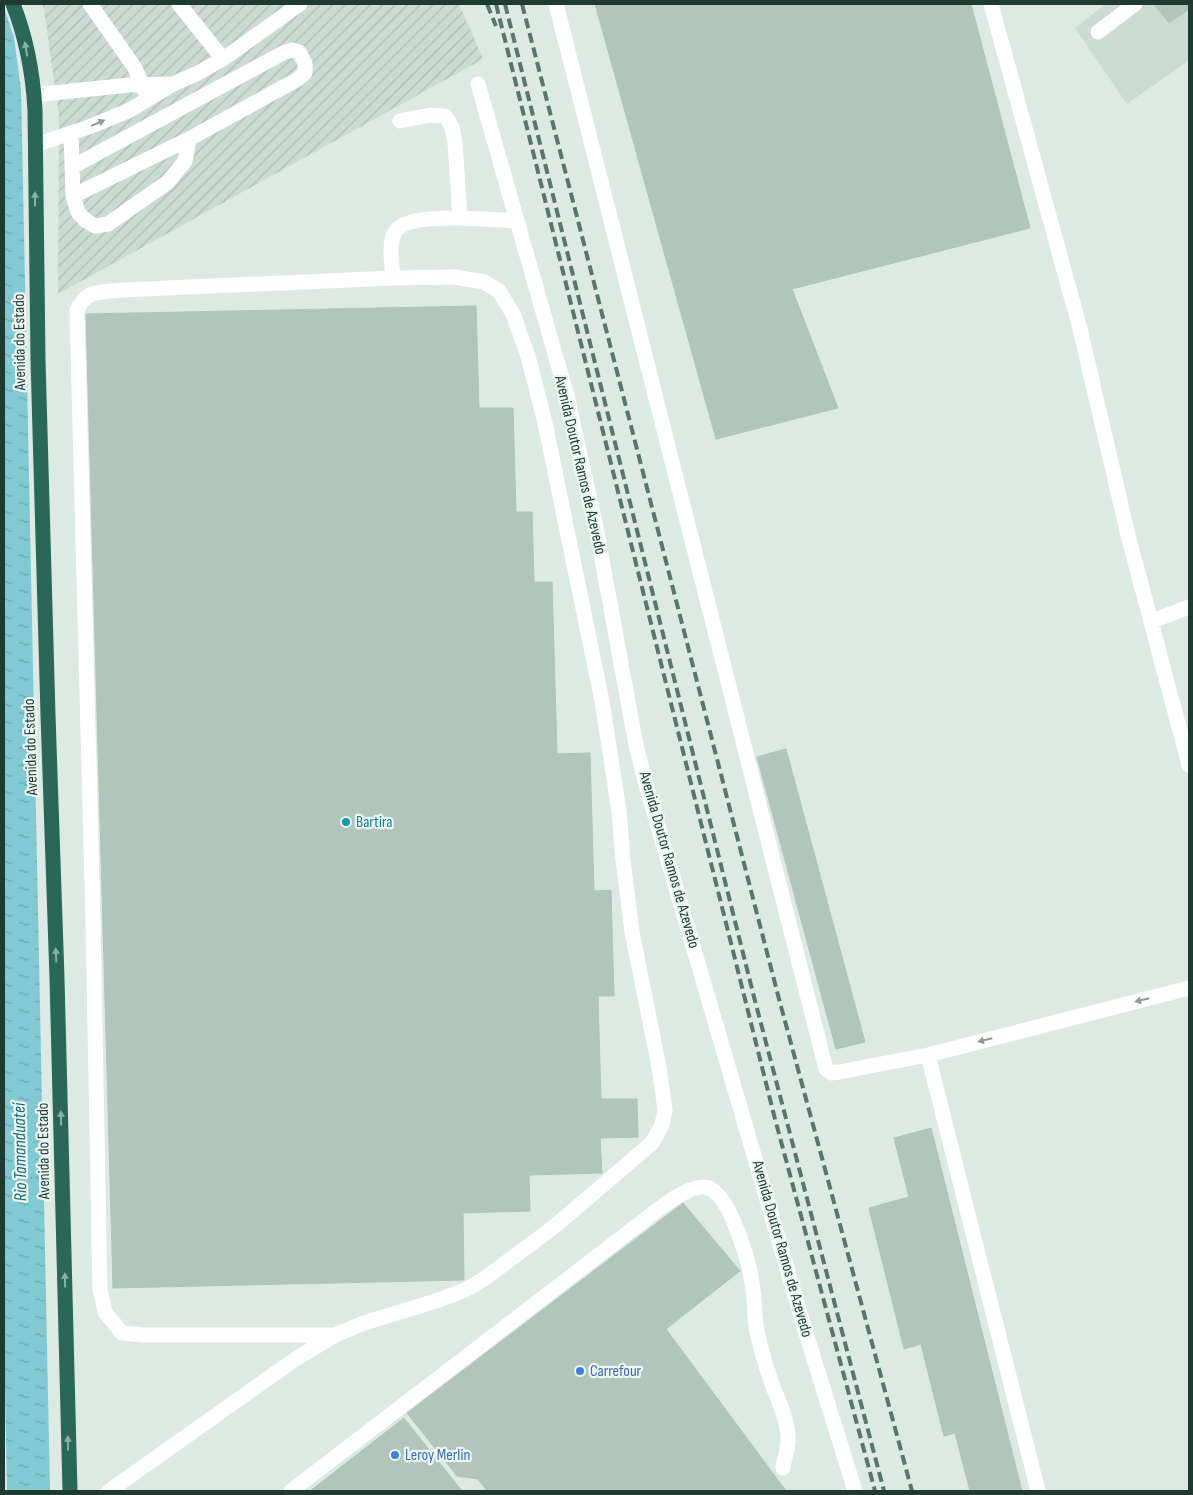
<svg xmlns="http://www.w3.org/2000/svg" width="1193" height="1495" viewBox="0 0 1193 1495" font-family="'Sofia Sans Condensed',sans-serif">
<defs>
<pattern id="industrial-furrows" width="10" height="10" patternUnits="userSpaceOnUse" patternTransform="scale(1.25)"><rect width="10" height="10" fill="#cbdad2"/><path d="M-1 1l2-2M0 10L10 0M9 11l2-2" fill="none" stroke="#aebcb5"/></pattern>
<pattern id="water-ripples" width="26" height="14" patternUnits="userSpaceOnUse" patternTransform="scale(1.25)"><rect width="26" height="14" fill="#81cad3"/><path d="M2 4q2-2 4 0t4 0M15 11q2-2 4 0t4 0" fill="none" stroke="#69a5ac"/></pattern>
</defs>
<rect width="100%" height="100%" fill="#ddeae4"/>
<!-- built -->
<path fill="#cbdad2" d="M1106,4h83v56l-62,44 -52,-76z"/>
<!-- industrial -->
<path fill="url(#industrial-furrows)" d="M42,4h417l24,55 -425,235 1,-179 -15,-105z"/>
<!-- water -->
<path fill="url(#water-ripples)" d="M4,7l10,31 7,51 29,1402h-43l-3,-155z"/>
<!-- building -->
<path fill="#b2c5bc" stroke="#afc4ba" d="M595,4h376l59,224 -238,61 46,119 -122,31z
M1154,4h35v5l-20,14z
M476,306l3,102h34l3,104h16l2,70h18l5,172 33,-1 4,138 17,-1 3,106h-16l3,103h36l1,38 -38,1 2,35 -73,2 1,36 -67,2 1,67 -351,8 -27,-974z
M786,749l79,293 -29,7 -79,-292z
M931,1128l91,363h-52l-15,-58 -11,3 -23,-92 -17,5 -35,-141 40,-11 -15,-59z
M683,1203l57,68 -74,58 120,162h-299l-9,-12 -21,-3 -50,-63z
M404,1418l58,73h-152z"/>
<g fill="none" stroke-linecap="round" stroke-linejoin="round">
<!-- path -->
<path stroke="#7caf9d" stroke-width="2.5" stroke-dasharray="2.5 4" stroke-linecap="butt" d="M4,1178h44"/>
<!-- minor -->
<path stroke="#fff" stroke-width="15" d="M90,4l45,64 10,23
M179,4l44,55
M556,4l270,1065 5,4 8,-1 89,-17 261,-67
M991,4l88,321 50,214 60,226
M1098,32l37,-28
M478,84l89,312 29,131 40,218 10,40 159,545 50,161
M34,95l95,-10 44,-1
M400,121l30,-6 15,1 7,11 3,16 5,75
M71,133l2,63 5,16 7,8 10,6 13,-2 60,-42 17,-21 4,-22
M35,145l54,-18 41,-17 43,-26 23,-10 27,-15 77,-55
M72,167l211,-114 9,-3 7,2 6,11v10l-7,6 -109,60 -116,57
M393,278c-1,-14 -5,-34 2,-46 12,-22 97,-12 121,-11
M1152,621l37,-14
M928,1055l110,436
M109,1491l185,-131 41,-25 29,-12 75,-23 26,-10 19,-11 71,-53 97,-83 10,-18 3,-15 -6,-43 -27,-135 -9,-72 -4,-49 -17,-110 -57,-278 -17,-67 -15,-42 -14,-23 -15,-9 -29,-5 -62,1 -270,12c-20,2 -38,-1 -46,21l16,611 7,368 5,22 17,21 21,2h192
M291,1491l343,-263c15,-11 56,-48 75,-40 21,8 40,73 43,95 3,16 2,33 5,49 4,17 9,35 15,52 7,19 17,38 16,58 -1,9 -4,18 -5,26"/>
<!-- highway -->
<path stroke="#296757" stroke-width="15" d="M13,4c13,33 20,70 22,106l3,250 10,355 9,263 13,513"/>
<!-- rail -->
<path stroke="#58766c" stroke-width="4" stroke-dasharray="10 5" stroke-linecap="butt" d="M487,4l9,22
M496,4l279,1115 100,372
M505,4l249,993 130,494
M522,4l257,995 133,492"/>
</g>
<!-- one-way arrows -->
<defs><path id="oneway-solid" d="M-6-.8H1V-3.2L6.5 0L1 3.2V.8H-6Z" transform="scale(1.25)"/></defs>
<g fill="#8bafa4">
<use href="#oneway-solid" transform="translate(26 49) rotate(-99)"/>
<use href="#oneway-solid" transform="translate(35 199) rotate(-90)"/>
<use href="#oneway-solid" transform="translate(56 955) rotate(-92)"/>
<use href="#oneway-solid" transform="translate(61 1118) rotate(-91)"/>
<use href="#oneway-solid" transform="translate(65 1280) rotate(-91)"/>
<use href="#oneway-solid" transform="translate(68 1443) rotate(-91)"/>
</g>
<g fill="#8e9c98">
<use href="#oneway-solid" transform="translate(98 123) rotate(-23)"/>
<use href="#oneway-solid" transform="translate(1142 1000) rotate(166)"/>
<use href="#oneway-solid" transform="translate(985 1040) rotate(166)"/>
</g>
<!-- markers -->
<circle fill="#0f9aa8" stroke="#edf7f2" stroke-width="2" cx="346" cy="822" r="5"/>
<g fill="#3f7fe0" stroke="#edf7f2" stroke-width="2">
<circle cx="580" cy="1371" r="5"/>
<circle cx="395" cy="1455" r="5"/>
</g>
<g text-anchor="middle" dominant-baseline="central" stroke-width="4.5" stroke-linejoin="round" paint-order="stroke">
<!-- street labels -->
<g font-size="16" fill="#1e3a31" stroke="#edf7f2">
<text transform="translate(20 342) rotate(-91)">Avenida do Estado</text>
<text transform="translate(580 465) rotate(77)">Avenida Doutor Ramos de Azevedo</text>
<text transform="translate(31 747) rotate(-92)">Avenida do Estado</text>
<text transform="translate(669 860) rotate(74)">Avenida Doutor Ramos de Azevedo</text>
<text transform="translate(44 1151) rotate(-91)">Avenida do Estado</text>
<text transform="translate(782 1249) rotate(74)">Avenida Doutor Ramos de Azevedo</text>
</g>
<!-- culture labels -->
<g font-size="16" fill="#0d838f" stroke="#edf7f2" text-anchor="start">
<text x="356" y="822">Bartira</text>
</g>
<!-- shop labels -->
<g font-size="16" fill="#366cbe" stroke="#edf7f2" text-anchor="start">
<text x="590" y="1371">Carrefour</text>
<text x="405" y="1455">Leroy Merlin</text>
</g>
<!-- water labels -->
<g font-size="18" font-style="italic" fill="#166c78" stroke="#edf7f2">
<text transform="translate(20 1152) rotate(-91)">Rio Tamanduateí</text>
</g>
</g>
<!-- border -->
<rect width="1193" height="1495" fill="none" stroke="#1e3a31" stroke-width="10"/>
</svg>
